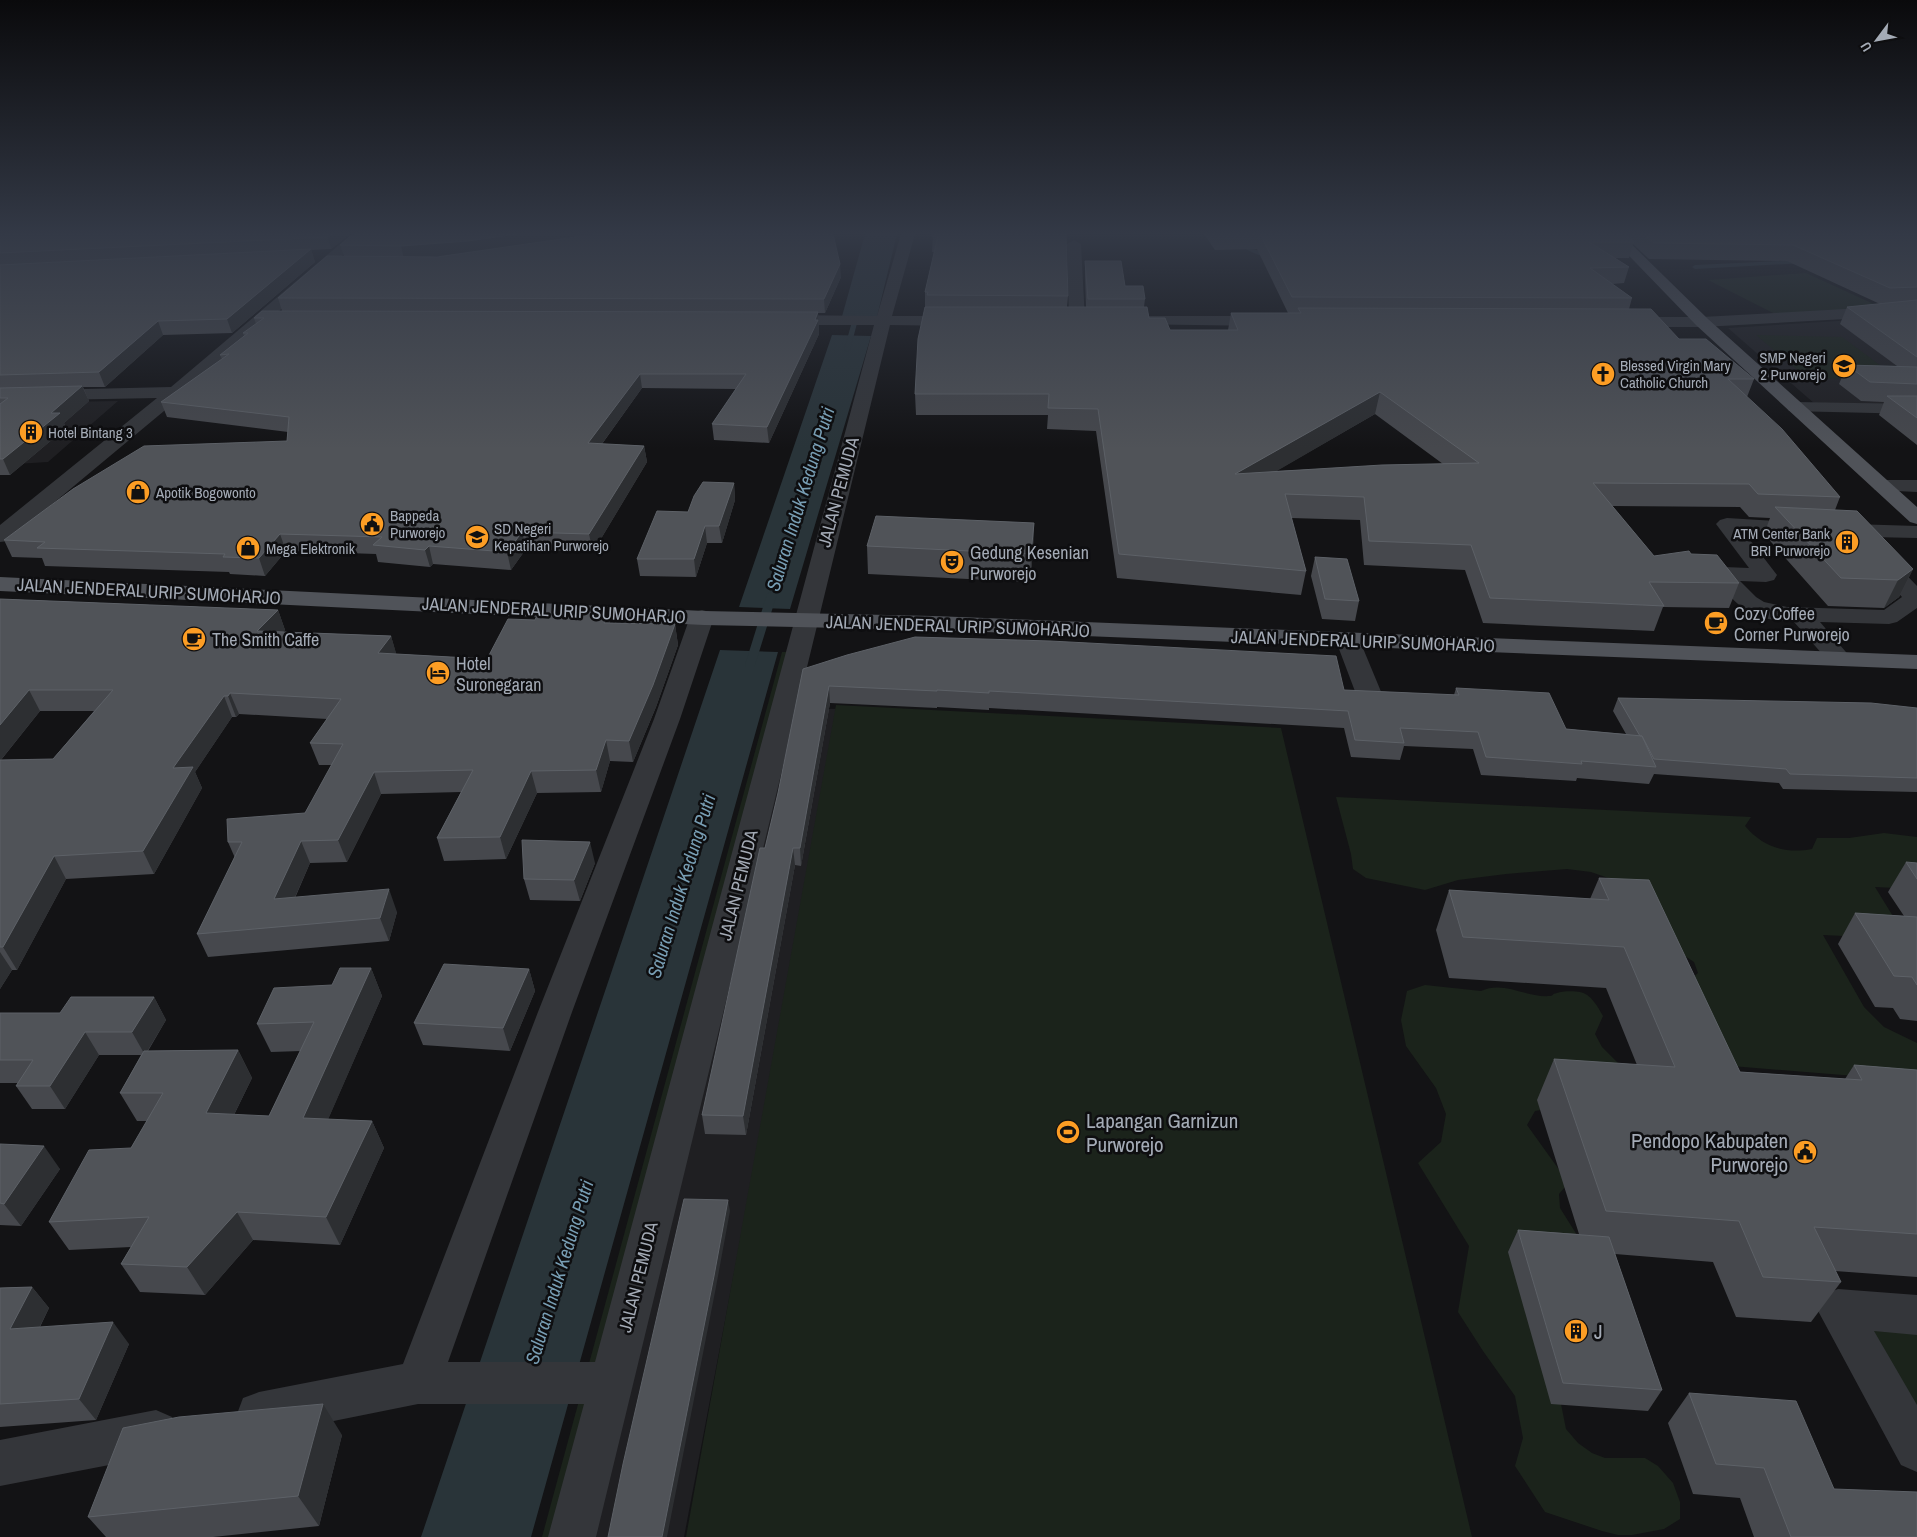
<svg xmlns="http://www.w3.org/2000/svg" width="1917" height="1537" viewBox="0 0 1917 1537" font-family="'Archivo Narrow',sans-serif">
<rect width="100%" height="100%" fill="#131315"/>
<!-- built -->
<path fill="#1f1f22" d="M1917,316v89l-102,-1 -87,-76z
M118,401l-70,61 -48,3v-62z
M793,708l48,1 -157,828h-89z"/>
<!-- green -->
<path fill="#1b231b" d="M1806,273l83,38 -110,5 -71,-36z
M1756,335l86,2 58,43 -93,-2z
M782,652h11l-229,885h-22z
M836,705l445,23 191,809h-786z
M1336,797l415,20 -6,9c18,21 40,28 67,23l5,-11h32l35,-5 33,4v52l-42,-2 32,52 -84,-4 41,72 20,20 33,16v38l-222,-18 -6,-82 9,-8 -4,-11 -24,-16 -56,-66 -23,-8 -24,-3 -61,5 -48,6 -33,10 -59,-12 -13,-9 -2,-15z
M1425,985l56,6c23,-11 45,7 69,5 5,-1 1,-2 7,-3 5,-2 17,-2 23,-1 11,2 18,15 23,24l-8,18 7,13 17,17 -66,44 -18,3 -8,14 33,46 5,16 -6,7 1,14 22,35 -21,161 5,25 12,14 14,10 13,5h40l13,8 15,17 7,19v17l-16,10 -32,6h-14l-16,-4 -57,-19 -30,-46 8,-28 -8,-42 -32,-45 -25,-39 11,-66 -51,-83 23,-21 5,-28 -10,-26 -30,-42 -5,-26 6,-29z
M1848,1316l69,6v114z"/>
<!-- water -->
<path fill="#293439" d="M865,234h32l-21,87 -35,-1z
M832,335l39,1 -81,273 -51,-2z
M720,650l58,2 -247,885h-110z"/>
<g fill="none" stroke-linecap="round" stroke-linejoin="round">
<!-- stream -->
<path fill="#293439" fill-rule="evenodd" d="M1229,234h5l19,15 26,8 -3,2c-19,-3 -36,-10 -47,-25z
M1803,260l2,3 -110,6 -3,-2 3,-2z
M855,311l5,1 -10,38 -3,2 -3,-2z
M772,591l5,3 -22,71 -1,2h-8l-1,-2 22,-71z"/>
<!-- minor -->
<path fill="#34363a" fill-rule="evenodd" d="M352,234h15l-185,162 -174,145 -8,1v-17l157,-127 -157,3v-10l171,-4z
M901,234h14l-23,82h67l6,2 2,3 -2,3 -6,2 -69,-1 -294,1212h-48l36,-133h-166l-159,32 -16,-6 -6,-16 6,-16 16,-6 144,-28 135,-352 116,-293 36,-102 4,-5 8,-2 8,2 4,5 -34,102 -108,293 -124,350h147l279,-1037h-92l-6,-2 -2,-3 2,-3 6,-2 95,1z
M1074,240l7,4 4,77 -2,3h-12l-2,-3 -2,-77z
M1917,305v10l-215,12h-75l-6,-2 -2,-3 2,-3 6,-2h75z
M1129,316h137l6,2 2,3 -2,3 -6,2 -143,-2 -2,-3 2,-3z
M1795,402l122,2v10l-128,-3 -3,-4 3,-4z
M1882,480h35v12l-42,-2 -3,-4 3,-4z
M1727,518l83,5 4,4 -4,4 -7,2 -60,-2 34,44 -3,5 -8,2 -26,-1 16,16 8,5 23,5 97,3 18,-13 -61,-67 4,-4 7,-2 65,2v12l-47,-1 47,49v22l-20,14 -8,2 -69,-2 32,37 -3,5 -9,2 -9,-2 -37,-42c-42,-2 -58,-14 -81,-48l3,-5 8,-2 25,1 -33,-44 4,-4z
M1348,634l9,2 3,5 22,53 -4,5 -9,3 -9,-3 -4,-5 -20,-53 3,-5z
M1838,1289l79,6v40l-43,-4 43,74v67l-16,-7 -84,-156 6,-14z
M156,1410l16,7 7,16 -7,16 -16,7 -156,30v-46z"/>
<!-- major -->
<path fill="#505359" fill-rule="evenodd" d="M1608,234h13l87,85 209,188v17l-7,-2 -214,-197z
M0,577l704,34 229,5 984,39v14l-984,-39 -229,-5 -704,-34z"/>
</g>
<!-- wall -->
<path fill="#46484d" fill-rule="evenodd" d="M0,234h350l-19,15 -20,1 4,12 -83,71 -69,2 -58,52h-22l6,14 -25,22 2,5 -56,47h-10z
M353,234l488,43 -16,36h-7l1,21 -50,109 -55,-3 -2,-16 24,-35 -94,-1 -40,56 42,2 3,16 -54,90 -67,-3 -15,21 -78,-6 -3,3 -52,-5 -2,-8 -90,-3 -21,25 -35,-2 -1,-2 -184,-6 -3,-8 -30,-1 -8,-17 283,-99 1,-9 -121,-15 -6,-15 61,-43 -2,-4 24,-19 -1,-3 13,-9 -2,-6 28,-7 -4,-13 66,-42 -4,-11zM450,255l-13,2h-9z
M933,234l135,62 -1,11h19l-1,-32v-14l60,38 -1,8 5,11 21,12h58l3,-17h57l-31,-64 -42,1 -11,-16h713v211l-38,-30 5,-13 -23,-1 -22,-17 8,-19 50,1 -57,-42 7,-17 33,-3 -93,-43 -138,-2 -16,-15 -4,14h-14l14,9 -5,16 -12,1 20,14 -3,11 50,30 75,40 -7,18 93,100 -5,13 78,59 -14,28 -15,11 -56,-2 -64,-72 6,-16 -21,-1 -9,-10 -128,-1 42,50 37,-2 48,29 -10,25 -66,-1 -9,24 -171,-8 -18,-53 -101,-5 -4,-45 -69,-2 15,53 -5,24 -184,-17 -21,-147 -49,-2 1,-14h-132l-1,-21 10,-87v-15l9,-40h-2zM1375,414l68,50 -167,7z
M734,483l1,17 -13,43h-15l-11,34 -56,-1 -3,-17 51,-47z
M1034,523l-1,28 -3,31 -162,-8 -1,-28z
M1315,557l44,44 -4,20 -33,-2 -11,-43z
M0,599l278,11 7,20 -2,2 108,4 5,18 91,5 48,-39 73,-7 2,10 65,1 3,21 -22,62 -23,55 -23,-1 -9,31 -64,1 -31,66 -62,2 -7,-23 24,-46 -80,2 -34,68 -37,1 -15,35 102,14 -8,29 -181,16 -11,-23 38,-76 -7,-16 77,-29 27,-48h-13l-9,-22 17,-24 -88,-5 -3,3h-4l-37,55 7,16 -48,86 -88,5 -49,91h-5l-12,19zM40,711h54l-41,48 -52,1z
M803,669l541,21 110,5 2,-7 110,41 60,5 -13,-23 5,-13 299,10v84l-134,-3 -4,-6 -125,-9 -5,10 -72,-6 -1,3 -95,-6 -8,-26 -69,-3 -4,14 -49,-3 -7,-29 -355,-20v2l-52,-3v1l-107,-5 -29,163 -6,-1 -49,270 -41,-1 -3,-19 76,-322z
M1906,862l11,1v158l-17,-2 -7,-11 -18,-1 -37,-63 17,-31 49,3 -16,-24z
M595,863l-15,38 -50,-1 -6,-21z
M1599,878l141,194 105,7 9,-14 63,5v207l-82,-6 6,11 -30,40 -75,-5 -23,-55 -98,-8 47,136 -14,21 -97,-7 -43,-152 10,-22 61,4 -42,-134 17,-41 83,6 -31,-77 -157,-10 -13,-48 13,-40 141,9z
M371,968l11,28 -54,123 44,2 12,27 -44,97 -87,-5 -48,55 -65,-3 -19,-28 10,-17 -62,3 -20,-28 82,-74 16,-27h-10l-17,-28 21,-38h-42l-34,54h-33l-16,-23 2,-3h-18v-70h60l94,-16 12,23 -18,31 90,-1 14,28 -18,37 35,1 32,-65 -30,1 -14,-28 75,-39z
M529,969l6,22 -25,60 -87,-6 -9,-22z
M0,1144l60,25 -39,57 -21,-1z
M32,1287l17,21 -9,19 89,17 -33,76 -96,7v-139z
M1689,1393l145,96 83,48h-163l-14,-39 -47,-4 -25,-71z
M342,1435l-23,91 -106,11h-107l-18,-20z"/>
<!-- shaded-wall -->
<path fill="#2d2f32" d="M332,234h18l-19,15 -3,-12z
M517,234h92l-138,19 -67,6 -3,-13z
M311,249l4,13 -83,71 -5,-14z
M840,264l1,13 -16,36 -1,-14z
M818,312l1,22 -50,109 -2,-16z
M158,321l5,14 -58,52 -6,-15z
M640,374l2,14 -51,71 -3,-16z
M82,386l7,15 -25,22 2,5 -56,47 -7,-16 48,-46z
M1380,392l-5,22 -143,83 3,-23z
M644,446l3,16 -54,90 -4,-18z
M734,483l1,17 -13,43 -3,-17z
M1034,523l-1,28 -3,31 1,-28z
M705,526l2,17 -11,34 -2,-18z
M522,532l4,17 -15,21 -4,-18z
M280,534l6,17 -21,25 -6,-18z
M429,546l4,18 -3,3 -5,-17z
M1913,569l-14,28 -15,11 14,-28z
M278,610l7,20 -20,22 -8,-21z
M608,613l4,20 -8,-10z
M675,624l3,21 -22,62 -23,55 -4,-21z
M391,636l6,20 -19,-3z
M829,686l1,17 -29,163 -1,-18z
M29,690l11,21 -40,50v-36z
M230,693l9,21 -3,3 -8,-21z
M224,696l8,21 -37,55 7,16 -48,86 -11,-23 30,-83z
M606,740l4,21 -9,31 -5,-22z
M531,771l6,22 -31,66 -6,-22z
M374,772l7,22 -34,68 -9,-22z
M301,841l9,22 -26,59 -10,-23z
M590,842l5,21 -15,38 -6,-21z
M793,848l2,17 -49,270 -3,-19z
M54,856l12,23 -49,91 -14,-23z
M389,889l8,23 -8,29 -9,-23z
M0,952l12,18 -12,19z
M371,968l11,28 -65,149 -14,-27z
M529,969l6,22 -25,60 -7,-23z
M154,997l12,23 -21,35 -13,-23z
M85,1032l14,23 -34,54 -15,-23z
M238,1050l14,28 -31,63 -15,-28z
M372,1121l12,27 -44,97 -14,-28z
M44,1146l16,23 -39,57 -17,-22z
M728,1200l2,11 -14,76 -49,250h-5z
M237,1212l16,28 -48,55 -18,-28z
M32,1287l17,21 -21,42 -18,-21z
M113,1322l16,22 -33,76 -17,-21z
M323,1404l19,31 -23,91 -21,-30z"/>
<!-- building -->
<path fill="#505358" stroke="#5d6167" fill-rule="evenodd" d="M0,234h332l-4,3 -328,16z
M353,234h164l-49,7 -67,5 -61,-1z
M610,234h223l7,30 -16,35 -546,-1 49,-42 110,1 152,-22z
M933,234h133l2,62 -141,-1 1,-3h-3l13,-56h-6z
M1260,234h365l9,8h-45l40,25 -39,1 42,30 -340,-1z
M1644,234h273v53l-27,1 -97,-43 -139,-2z
M311,249l-84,70 -69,2 -59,51 -99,3v-110z
M1085,261h36l4,25h18l2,13h-57z
M1917,300v57l-70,-50z
M925,307h222l2,11h16l5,12h68l-7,-17h70l-3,-5 353,1 28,30h27l48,40h-26l54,50 58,68 -82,-3 -9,-10 -156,-1 61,73 35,-5 2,3 26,1 22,28 -90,-1 15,24 -174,-8 -19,-53 -102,-4 -5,-44 -79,-3 21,77 -187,-17 -21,-145 -50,-1 1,-14h-134l3,-55zM1380,392l99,71 -97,2 -147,9z
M262,311l556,1 -3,8h3l-51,107 -55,-3 34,-50h-106l-52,69 56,3 -55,88 -67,-2 -15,20 -78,-6 -4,4 -52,-5 9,-8 -102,-3 -21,24 -36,-1 2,-3 -188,-6 8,-6 -41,-2 69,-51 71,-43 143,-5 2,-24 -128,-15 68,-48 -9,1 28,-22h-5l21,-15h-10z
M1847,365l70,2v17l-47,-2z
M82,386l-31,27h9l-57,46h-3v-55l8,-6h-8v-10z
M1887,396h30v22z
M703,482l31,1 -15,43h-14l-11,33h-57l20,-48 31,1 6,-16z
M1775,507l82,4 56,58 -15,11 -57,-2z
M876,516l158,7 -3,31 -164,-8z
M1315,557l32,2 12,42 -34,-2z
M0,599l278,11 -21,21 134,5 -13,17 109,6 21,-40 27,1 3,-7h70l-4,10 71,1 -22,61 -24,56 -23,-1 -10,30 -65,1 -31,66 -63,1 36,-68 -99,2 -36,68 -37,1 -27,58 115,-10 -9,29 -183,16 45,-92h-14l-1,-23 78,-6 38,-69 -33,-1 31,-44 -111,-6 -2,3h-4l-51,72 20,-1 -50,84 -89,5 -51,91h-3v-187l53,-1 60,-69h-84l-29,35z
M915,637l135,4 286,15 8,34 115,5 -3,-7 93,5 17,36 76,7 14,31 -75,-6 1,3 -96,-7 -8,-25 -78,-4 4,15 -49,-3 -7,-29 -359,-20v2l-52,-3v1l-108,-5 -29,162h-7l-50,268 -41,-1 58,-267h5l13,-55 25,-124 44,-14z
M1618,698l253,5 46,5v70l-127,-4 -4,-5 -132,-10 -12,-23h-2z
M522,840l68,2 -16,38 -50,-1z
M1906,862l11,1v16z
M1599,878l50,2 91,192 122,8 -8,-15 63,5v164l-103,-7 27,55 -78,-5 -24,-56 -133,-10 -52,-152 121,8 -51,-120 -161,-10 -14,-47 160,10z
M1855,913l62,4v68l-5,-8 -18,-1z
M444,964l85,5 -26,59 -89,-5z
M340,968h31l-68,150 69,3 -46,96 -89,-5 -50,55 -66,-3 28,-47 -100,5 40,-72 42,-2 32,-55h-43l24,-42 94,-1 -32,63 63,3 45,-94 -57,2 17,-36 58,-3z
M71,997h83l-22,35h-47l-35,54h-34l17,-26h-33v-47h60z
M0,1144l44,2 -40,58 -4,-1z
M684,1199l44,1 -14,76 -52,261h-54l15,-73z
M1518,1230l91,7 53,153 -99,-7z
M32,1287l-22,42 103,-7 -34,77 -79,5v-116z
M1689,1393l107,8 38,88 83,3v45h-126l-27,-69 -48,-4z
M323,1404l-25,92 -210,21 35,-89 56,-11z"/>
<!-- sky -->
<linearGradient id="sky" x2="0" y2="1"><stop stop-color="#0a0a0c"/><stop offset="0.52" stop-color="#333946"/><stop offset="1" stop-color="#333946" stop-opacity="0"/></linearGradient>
<rect width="1917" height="449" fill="url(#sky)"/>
<!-- icons -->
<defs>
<g id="school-disc" transform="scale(1.25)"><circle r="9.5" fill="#fc9d24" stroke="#0e0e10"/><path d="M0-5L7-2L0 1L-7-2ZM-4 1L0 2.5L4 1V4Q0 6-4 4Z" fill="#111"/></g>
<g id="church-disc" transform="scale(1.25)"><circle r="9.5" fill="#fc9d24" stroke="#0e0e10"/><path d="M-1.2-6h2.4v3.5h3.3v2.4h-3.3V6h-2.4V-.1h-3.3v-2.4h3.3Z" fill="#111"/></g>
<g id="building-disc" transform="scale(1.25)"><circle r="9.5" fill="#fc9d24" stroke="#0e0e10"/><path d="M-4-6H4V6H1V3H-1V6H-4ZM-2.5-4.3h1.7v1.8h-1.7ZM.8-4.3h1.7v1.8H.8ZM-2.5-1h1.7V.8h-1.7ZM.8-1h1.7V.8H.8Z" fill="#111"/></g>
<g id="shop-disc" transform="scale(1.25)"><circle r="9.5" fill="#fc9d24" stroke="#0e0e10"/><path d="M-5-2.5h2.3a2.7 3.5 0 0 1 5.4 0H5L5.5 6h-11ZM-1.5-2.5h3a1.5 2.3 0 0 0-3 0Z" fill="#111"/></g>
<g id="civic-disc" transform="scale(1.25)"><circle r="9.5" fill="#fc9d24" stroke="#0e0e10"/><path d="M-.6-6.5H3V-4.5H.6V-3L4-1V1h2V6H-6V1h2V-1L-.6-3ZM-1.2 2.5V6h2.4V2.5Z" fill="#111"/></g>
<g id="theatre-disc" transform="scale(1.25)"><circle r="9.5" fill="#fc9d24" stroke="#0e0e10"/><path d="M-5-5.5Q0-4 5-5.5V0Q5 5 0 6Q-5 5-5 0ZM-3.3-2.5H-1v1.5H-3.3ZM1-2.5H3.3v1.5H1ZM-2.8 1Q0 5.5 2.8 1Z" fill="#111"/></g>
<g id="cafe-disc" transform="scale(1.25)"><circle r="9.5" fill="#fc9d24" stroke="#0e0e10"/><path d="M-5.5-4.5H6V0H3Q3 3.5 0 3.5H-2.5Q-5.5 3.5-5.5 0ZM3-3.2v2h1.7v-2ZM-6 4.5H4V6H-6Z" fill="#111"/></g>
<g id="hotel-disc" transform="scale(1.25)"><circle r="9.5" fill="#fc9d24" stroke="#0e0e10"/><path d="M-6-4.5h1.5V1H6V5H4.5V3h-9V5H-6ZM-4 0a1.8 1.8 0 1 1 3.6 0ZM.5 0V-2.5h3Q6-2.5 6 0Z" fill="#111"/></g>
<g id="stadium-disc" transform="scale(1.25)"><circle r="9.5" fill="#fc9d24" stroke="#0e0e10"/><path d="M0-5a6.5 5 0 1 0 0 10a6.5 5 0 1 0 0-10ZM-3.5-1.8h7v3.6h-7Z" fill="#111"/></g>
</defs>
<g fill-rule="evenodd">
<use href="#school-disc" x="1844" y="366"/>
<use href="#church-disc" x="1603" y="374"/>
<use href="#building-disc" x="31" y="432"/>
<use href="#shop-disc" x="138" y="492"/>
<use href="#civic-disc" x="372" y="524"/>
<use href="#school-disc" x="477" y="537"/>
<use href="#building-disc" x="1847" y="542"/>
<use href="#shop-disc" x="248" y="548"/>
<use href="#theatre-disc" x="952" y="562"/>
<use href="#cafe-disc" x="1716" y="623"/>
<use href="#cafe-disc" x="194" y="639"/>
<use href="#hotel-disc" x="438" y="673"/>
<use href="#stadium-disc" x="1068" y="1132"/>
<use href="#civic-disc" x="1805" y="1152"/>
<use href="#building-disc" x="1576" y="1331"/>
</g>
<g text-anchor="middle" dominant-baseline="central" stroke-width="5" stroke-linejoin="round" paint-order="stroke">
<!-- far-poi labels -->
<g font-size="15" fill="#a4abb6" stroke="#0e0e10" text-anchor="start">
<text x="1826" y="357" text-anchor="end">SMP Negeri<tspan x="1826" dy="17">2 Purworejo</tspan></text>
<text x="1620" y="365">Blessed Virgin Mary<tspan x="1620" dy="17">Catholic Church</tspan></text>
<text x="48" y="432">Hotel Bintang 3</text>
<text x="156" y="492">Apotik Bogowonto</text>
<text x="390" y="515">Bappeda<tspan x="390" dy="17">Purworejo</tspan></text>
<text x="494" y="528">SD Negeri<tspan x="494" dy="17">Kepatihan Purworejo</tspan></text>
<text x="1830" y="533" text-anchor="end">ATM Center Bank<tspan x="1830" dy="17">BRI Purworejo</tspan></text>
<text x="266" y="548">Mega Elektronik</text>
</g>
<!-- street labels -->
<g font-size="18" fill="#a4abb6" stroke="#0e0e10">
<text transform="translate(838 492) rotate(-75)">JALAN PEMUDA</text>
<text transform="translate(149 591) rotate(3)">JALAN JENDERAL URIP SUMOHARJO</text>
<text transform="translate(554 610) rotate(3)">JALAN JENDERAL URIP SUMOHARJO</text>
<text transform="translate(958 626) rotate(2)">JALAN JENDERAL URIP SUMOHARJO</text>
<text transform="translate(1363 641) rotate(2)">JALAN JENDERAL URIP SUMOHARJO</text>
<text transform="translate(738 885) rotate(-76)">JALAN PEMUDA</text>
<text transform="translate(638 1277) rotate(-76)">JALAN PEMUDA</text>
</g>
<!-- poi labels -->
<g font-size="18" fill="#a4abb6" stroke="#0e0e10" text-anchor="start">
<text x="970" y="552">Gedung Kesenian<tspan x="970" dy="21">Purworejo</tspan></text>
<text x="1734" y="613">Cozy Coffee<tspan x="1734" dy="21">Corner Purworejo</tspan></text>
<text x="212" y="639">The Smith Caffe</text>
<text x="456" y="663">Hotel<tspan x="456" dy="21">Suronegaran</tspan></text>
</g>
<!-- water labels -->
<g font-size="19" font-style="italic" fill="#789eb4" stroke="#0e0e10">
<text transform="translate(800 499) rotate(-73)">Saluran Induk Kedung Putri</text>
<text transform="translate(681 886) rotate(-73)">Saluran Induk Kedung Putri</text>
<text transform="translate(559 1272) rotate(-73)">Saluran Induk Kedung Putri</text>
</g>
<!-- near-poi labels -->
<g font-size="21" fill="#a4abb6" stroke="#0e0e10" text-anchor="start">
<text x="1086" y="1120">Lapangan Garnizun<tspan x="1086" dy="24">Purworejo</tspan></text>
<text x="1788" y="1140" text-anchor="end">Pendopo Kabupaten<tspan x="1788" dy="24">Purworejo</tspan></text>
<text x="1594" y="1331">J</text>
</g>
</g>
<!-- north arrow -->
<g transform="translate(1877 40) rotate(238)" stroke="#0e0e10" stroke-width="4" paint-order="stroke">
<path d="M0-4L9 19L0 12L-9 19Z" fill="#a4abb6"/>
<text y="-8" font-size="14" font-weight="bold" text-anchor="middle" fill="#a4abb6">U</text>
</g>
</svg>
